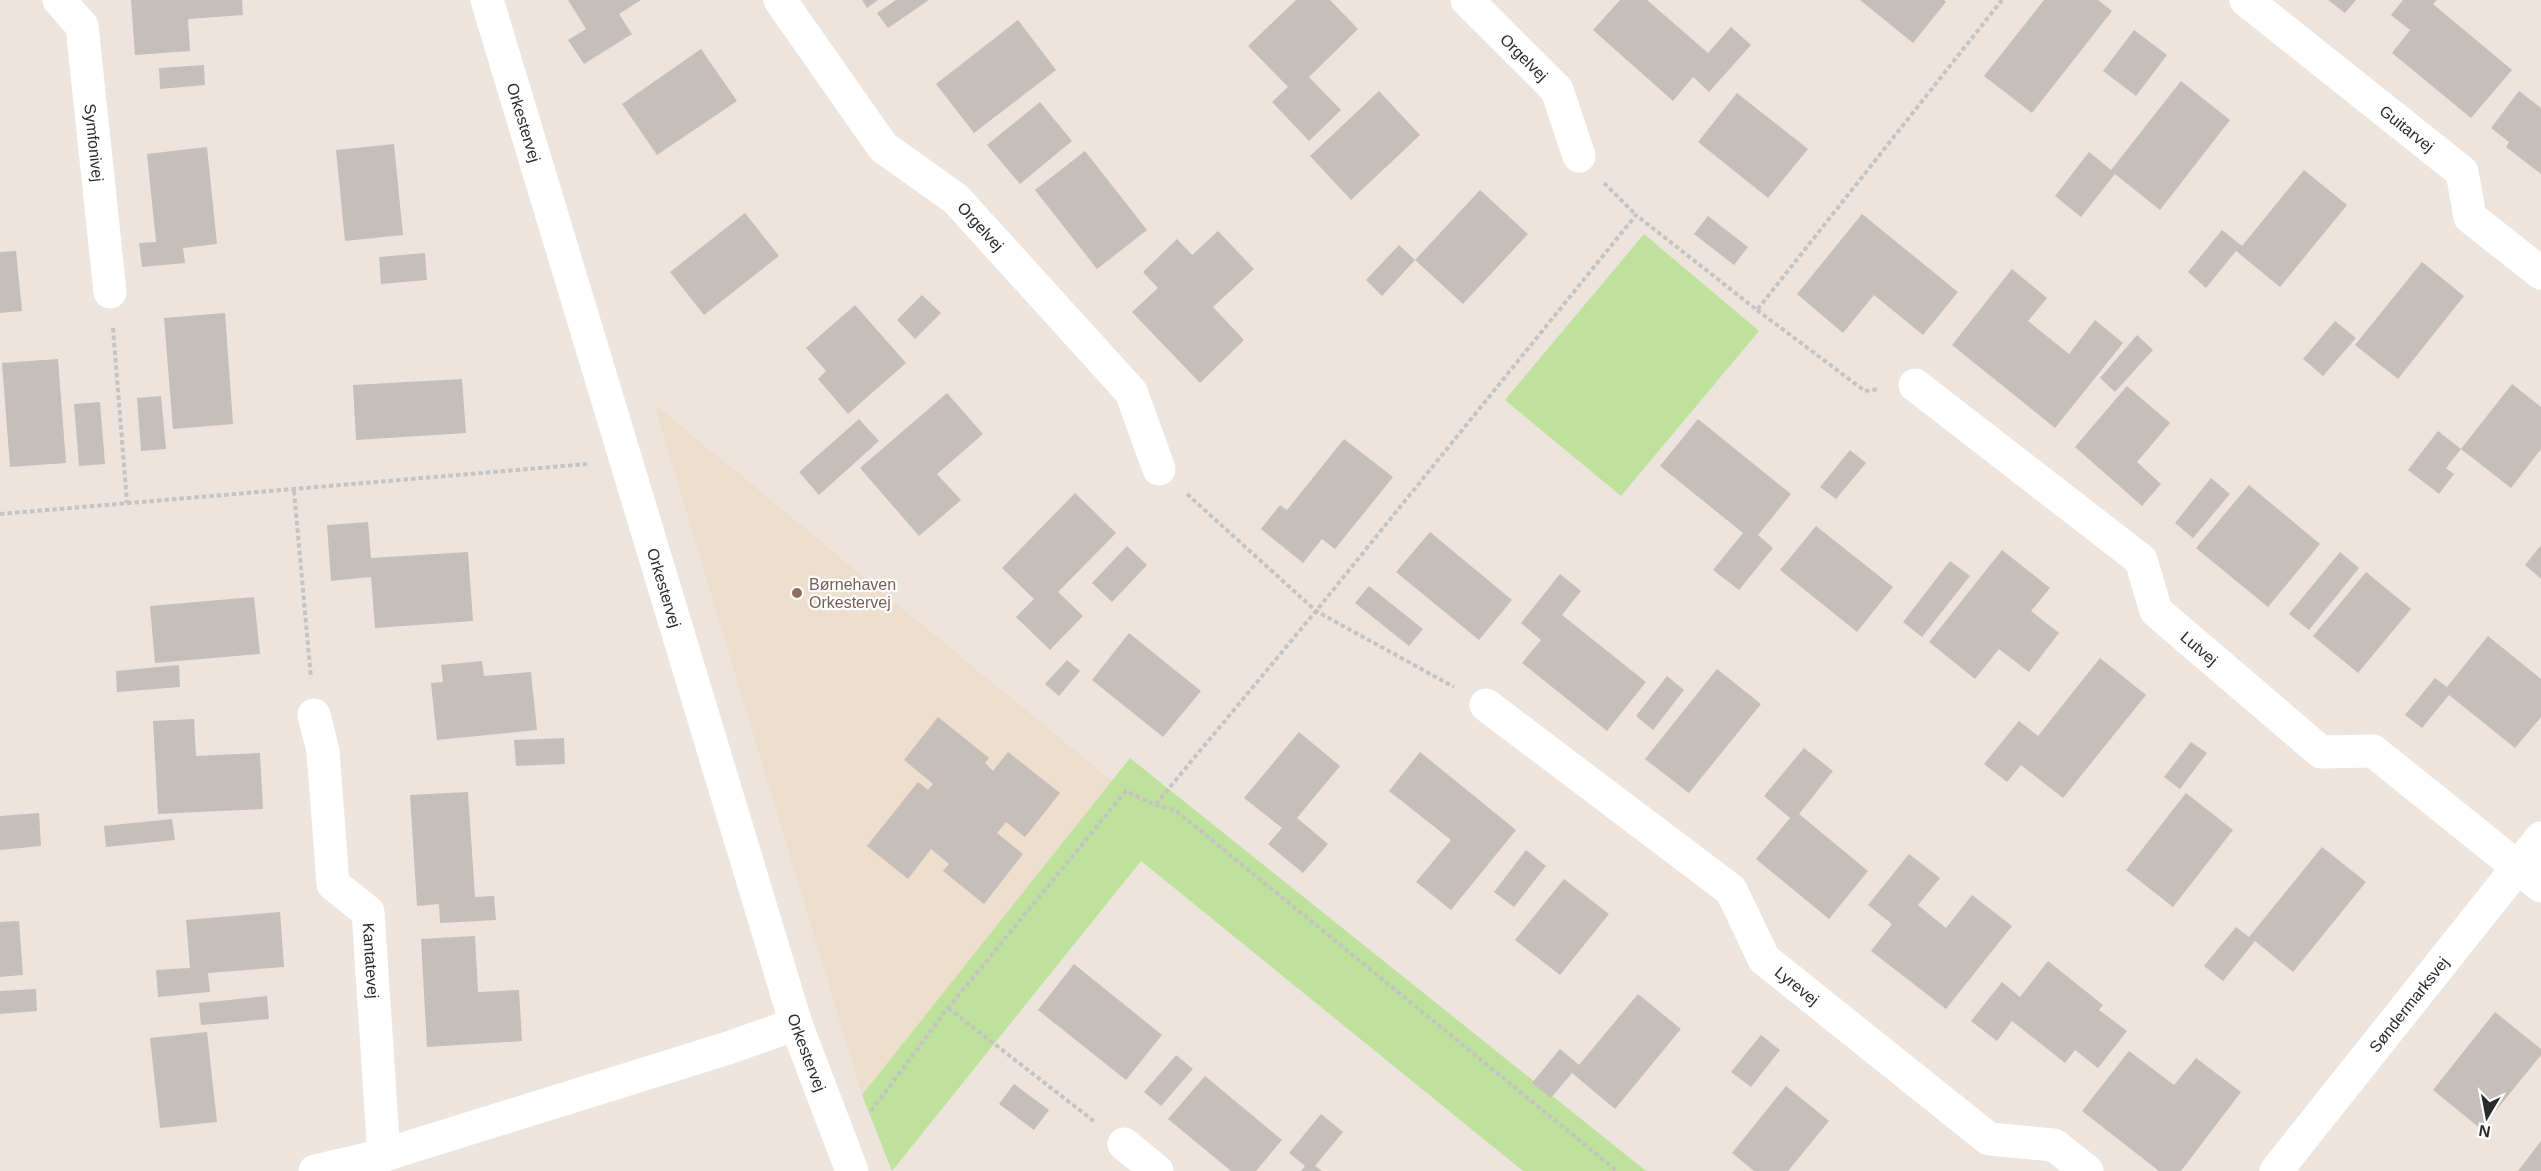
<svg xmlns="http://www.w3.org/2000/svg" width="2541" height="1171" viewBox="0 0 2541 1171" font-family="Helvetica,sans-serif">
<rect width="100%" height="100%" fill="#ede4dd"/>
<!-- education -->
<path fill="#eedecd" d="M654,404l459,378 -251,313z"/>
<!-- green -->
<path fill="#bee29b" d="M1644,234l115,97 -138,165 -116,-96z
M1130,758l516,413h-123l-382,-310 -249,310 -30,-76z"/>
<!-- building -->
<path fill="#c5beba" d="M131,0h111l1,15 -55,4 2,32 -55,4z
M568,0h73l-22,14 13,20 -48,30 -16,-24 18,-11z
M862,0h16l-11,8z
M896,0h33l-41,28 -11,-15z
M1296,0h34l28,29 -49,48 32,33 -32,31 -37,-39 16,-15 -40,-41z
M1620,0h27l61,53 23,-26 20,18 -42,47 -16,-15 -20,24 -80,-71z
M1860,0h84l2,2 -33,41z
M2044,0h54l14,11 -80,102 -48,-37z
M2328,0h28l-11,13z
M2403,0h34l-4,4 79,66 -41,48 -79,-65 18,-23 -19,-15z
M1018,20l38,50 -82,63 -38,-49z
M2134,30l33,25 -31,41 -33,-25z
M701,49l36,52 -80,54 -35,-51z
M204,65l1,20 -45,4 -1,-21z
M2181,81l49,39 -70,90 -45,-36 -34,43 -26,-21 34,-44 22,18z
M1379,91l41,44 -69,65 -41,-44z
M2519,91l22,17v66l-35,-27 3,-5 -18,-14z
M1737,93l71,56 -40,49 -70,-56z
M1040,102l32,39 -52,43 -33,-39z
M394,144l9,91 -58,6 -9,-91z
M207,147l10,97 -34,4 2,15 -43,4 -3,-24 17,-1 -9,-88z
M1085,151l62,79 -50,39 -62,-79z
M2304,170l43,35 -67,82 -44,-36 -30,37 -18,-16 34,-42 20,16z
M1480,190l48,44 -65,70 -48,-44z
M745,213l34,43 -75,59 -34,-43z
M1862,214l96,78 -35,43 -49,-40 -31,38 -46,-39z
M1708,216l40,31 -14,18 -40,-31z
M1218,231l36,38 -41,38 31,33 -44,43 -68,-71 26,-24 -15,-16 34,-33 15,16z
M1399,245l16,15 -33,36 -16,-16z
M16,251l6,60 -22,2v-61z
M425,253l2,27 -46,4 -2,-27z
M2422,262l42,34 -66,83 -43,-34z
M2012,269l35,29 -19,23 41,33 26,-34 28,23 -68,85 -103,-83z
M922,295l19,18 -26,26 -18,-19z
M855,305l51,58 -58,51 -30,-35 8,-8 -20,-23z
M225,313l8,111 -60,5 -9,-111z
M2335,321l21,17 -33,38 -20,-17z
M2137,335l16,15 -38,42 -15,-14z
M58,359l8,104 -56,4 -8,-104z
M462,379l4,54 -110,7 -3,-55z
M2512,384l29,23v42l-30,39 -50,-39z
M2127,386l43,37 -33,39 24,22 -19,22 -67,-59z
M947,393l36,41 -46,40 24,26 -42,36 -59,-68z
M161,396l5,53 -25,2 -4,-53z
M100,402l5,62 -26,2 -5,-62z
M859,419l20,22 -60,54 -20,-23z
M1698,419l93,75 -33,41 15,13 -34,42 -26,-20 30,-37 -83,-67z
M2438,431l23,18 -15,19 8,6 -15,20 -31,-24z
M1344,439l49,38 -58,72 -13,-10 -19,24 -42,-34 19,-24 7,5z
M1850,450l16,13 -30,36 -16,-12z
M2211,478l19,16 -37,44 -18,-15z
M2249,485l71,59 -52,63 -72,-59z
M1075,493l41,40 -58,59 25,24 -33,34 -34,-33 18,-18 -32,-31z
M368,522l3,36 97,-6 5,69 -98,7 -4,-51 -40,4 -4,-56z
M1816,526l77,61 -36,45 -77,-62z
M1430,532l82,68 -33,40 -83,-68z
M2541,545v34l-16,-14z
M1127,546l20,19 -35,37 -20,-19z
M2002,550l48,38 -19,23 28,22 -30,39 -30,-23 -24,30 -46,-37z
M2340,552l19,16 -50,62 -20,-16z
M1950,561l20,15 -48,61 -19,-15z
M2366,572l45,37 -53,64 -45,-37z
M1560,574l21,17 -19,24 84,67 -39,49 -85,-68 19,-23 -20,-17z
M1369,586l54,43 -14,17 -54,-43z
M254,597l6,57 -105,9 -5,-57z
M1129,633l72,58 -38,46 -71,-57z
M2488,636l53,43v38l-26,31 -66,-53 -27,33 -17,-13 30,-37 12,9z
M2100,658l46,37 -83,103 -42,-33 -14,17 -23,-18 35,-43 19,15z
M1067,660l13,11 -21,25 -14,-12z
M482,661l2,15 47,-4 6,58 -100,10 -6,-57 12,-1 -2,-17z
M179,665l1,22 -63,5 -1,-21z
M1717,669l44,35 -72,89 -44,-34z
M1667,676l17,14 -31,40 -17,-14z
M938,717l51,41 -4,5 8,8 15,-19 52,41 -35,44 -19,-15 -9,11 26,21 -39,50 -41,-33 6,-7 -18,-15 -23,30 -41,-33 51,-64 10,8 5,-6 -29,-24z
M194,719l2,37 64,-3 3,56 -105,5 -5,-93z
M1299,732l41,34 -43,52 31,26 -25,29 -35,-29 14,-16 -38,-30z
M564,738l1,26 -49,2 -2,-26z
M2191,742l16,11 -27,36 -16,-12z
M1804,748l29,23 -34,43 69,57 -39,48 -73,-60 34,-41 -26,-22z
M1420,752l96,78 -65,80 -35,-28 35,-42 -62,-49z
M468,792l7,105 19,-1 2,24 -56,3 -1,-19 -22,2 -7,-111z
M2186,793l47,37 -60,77 -47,-37z
M39,813l2,33 -41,4v-34z
M172,819l3,21 -69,7 -2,-21z
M2322,847l44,35 -73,90 -38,-31 -32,40 -19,-15 32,-39 13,10z
M1526,850l20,16 -32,41 -20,-15z
M1909,854l31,24 -22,27 28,23 26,-33 40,31 -66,83 -75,-58 21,-27 -24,-19z
M1564,879l45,35 -49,61 -45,-35z
M280,912l4,55 -76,6 2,19 -52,5 -2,-27 34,-2 -4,-48z
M19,921l4,54 -23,2v-55z
M475,936l3,56 41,-2 3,51 -95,6 -6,-108z
M2048,961l55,44 -4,5 28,21 -29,37 -23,-18 -10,13 -53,-42 -15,20 -26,-20 31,-39 18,15z
M1074,964l88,71 -36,45 -88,-70z
M36,989l1,22 -37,3v-23z
M1638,994l43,35 -66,80 -43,-36 -21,25 -19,-15 28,-34 19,16z
M267,996l2,23 -68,6 -2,-22z
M2495,1012l46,37v6l-60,74 -48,-39z
M207,1032l10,90 -57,6 -10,-90z
M1761,1035l19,15 -29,37 -20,-15z
M2129,1051l45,34 22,-27 45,34 -60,79h-22l-77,-60z
M1176,1055l17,14 -32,37 -17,-14z
M1205,1076l77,64 -26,31h-25l-63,-52z
M1014,1084l35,26 -15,20 -35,-26z
M1786,1086l43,35 -41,50h-34l-22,-18z
M1321,1114l22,18 -28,34 7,5h-21l4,-5 -16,-13z
M2541,1141v30h-23z"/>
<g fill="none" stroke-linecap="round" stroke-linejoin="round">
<!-- path -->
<path stroke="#c4c4c4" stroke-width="4" stroke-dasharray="4.5 3" stroke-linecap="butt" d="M1604,183l32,32
M1757,310l108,81 14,-2
M113,328l14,175
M294,491l17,187
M1187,494l129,117 138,76
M0,514l587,-50
M1155,805l20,5 442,361
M948,1008l147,114
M871,1111l77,-103 178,-217 29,14 161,-194 320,-396 121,95 245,-310"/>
<!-- street -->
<g stroke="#fff" stroke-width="33">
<path id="s1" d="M59,0l23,26 28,266"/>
<path id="s2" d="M487,0l309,1024 56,147"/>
<path id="s3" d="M780,0l103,147 73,52 175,193 28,77"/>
<path id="s4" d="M1467,0l90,90 22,66"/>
<path id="s5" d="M2246,0l216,172 8,45 71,56"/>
<path id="s6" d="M1915,385l226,175 15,51 165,141 52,-1 168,135"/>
<path id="s7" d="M1486,705l245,185 33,69 225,180 65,6 33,26"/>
<path id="s8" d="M314,715l9,36 10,133 35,28 16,243"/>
<path d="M1124,1144l33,27"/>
<path d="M315,1171l69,-16 344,-107 68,-24"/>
<path id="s9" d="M2276,1171l265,-333"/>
</g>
</g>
<!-- markers -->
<circle fill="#8d6e63" stroke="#fff" stroke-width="2" cx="797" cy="593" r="6"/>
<g text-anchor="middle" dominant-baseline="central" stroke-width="4.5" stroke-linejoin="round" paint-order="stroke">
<!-- street labels -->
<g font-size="16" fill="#2b2b2b" stroke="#fff">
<text stroke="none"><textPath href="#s4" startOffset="81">Orgelvej</textPath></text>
<text stroke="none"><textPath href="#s2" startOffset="128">Orkestervej</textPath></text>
<text stroke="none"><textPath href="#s5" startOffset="206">Guitarvej</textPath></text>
<text stroke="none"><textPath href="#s1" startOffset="152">Symfonivej</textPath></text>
<text stroke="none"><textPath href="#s3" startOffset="306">Orgelvej</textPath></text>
<text stroke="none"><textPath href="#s2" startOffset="614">Orkestervej</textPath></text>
<text stroke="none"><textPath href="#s6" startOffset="396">Lutvej</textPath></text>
<text stroke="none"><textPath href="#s8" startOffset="264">Kantatevej</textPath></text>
<text stroke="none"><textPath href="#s7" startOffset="426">Lyrevej</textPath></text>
<text stroke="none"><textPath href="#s9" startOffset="213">Søndermarksvej</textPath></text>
<text stroke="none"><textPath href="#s2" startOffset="1100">Orkestervej</textPath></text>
</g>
<!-- education labels -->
<g font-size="16" fill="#785e54" stroke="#fff" text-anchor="start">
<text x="809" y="584">Børnehaven<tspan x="809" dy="18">Orkestervej</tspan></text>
</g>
</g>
<!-- north arrow -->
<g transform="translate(2487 1117) rotate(190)" stroke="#ffffff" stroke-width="4.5" paint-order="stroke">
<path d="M0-4.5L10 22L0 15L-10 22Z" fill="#2b2b2b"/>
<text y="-9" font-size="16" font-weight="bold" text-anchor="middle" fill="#2b2b2b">N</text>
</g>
</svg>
